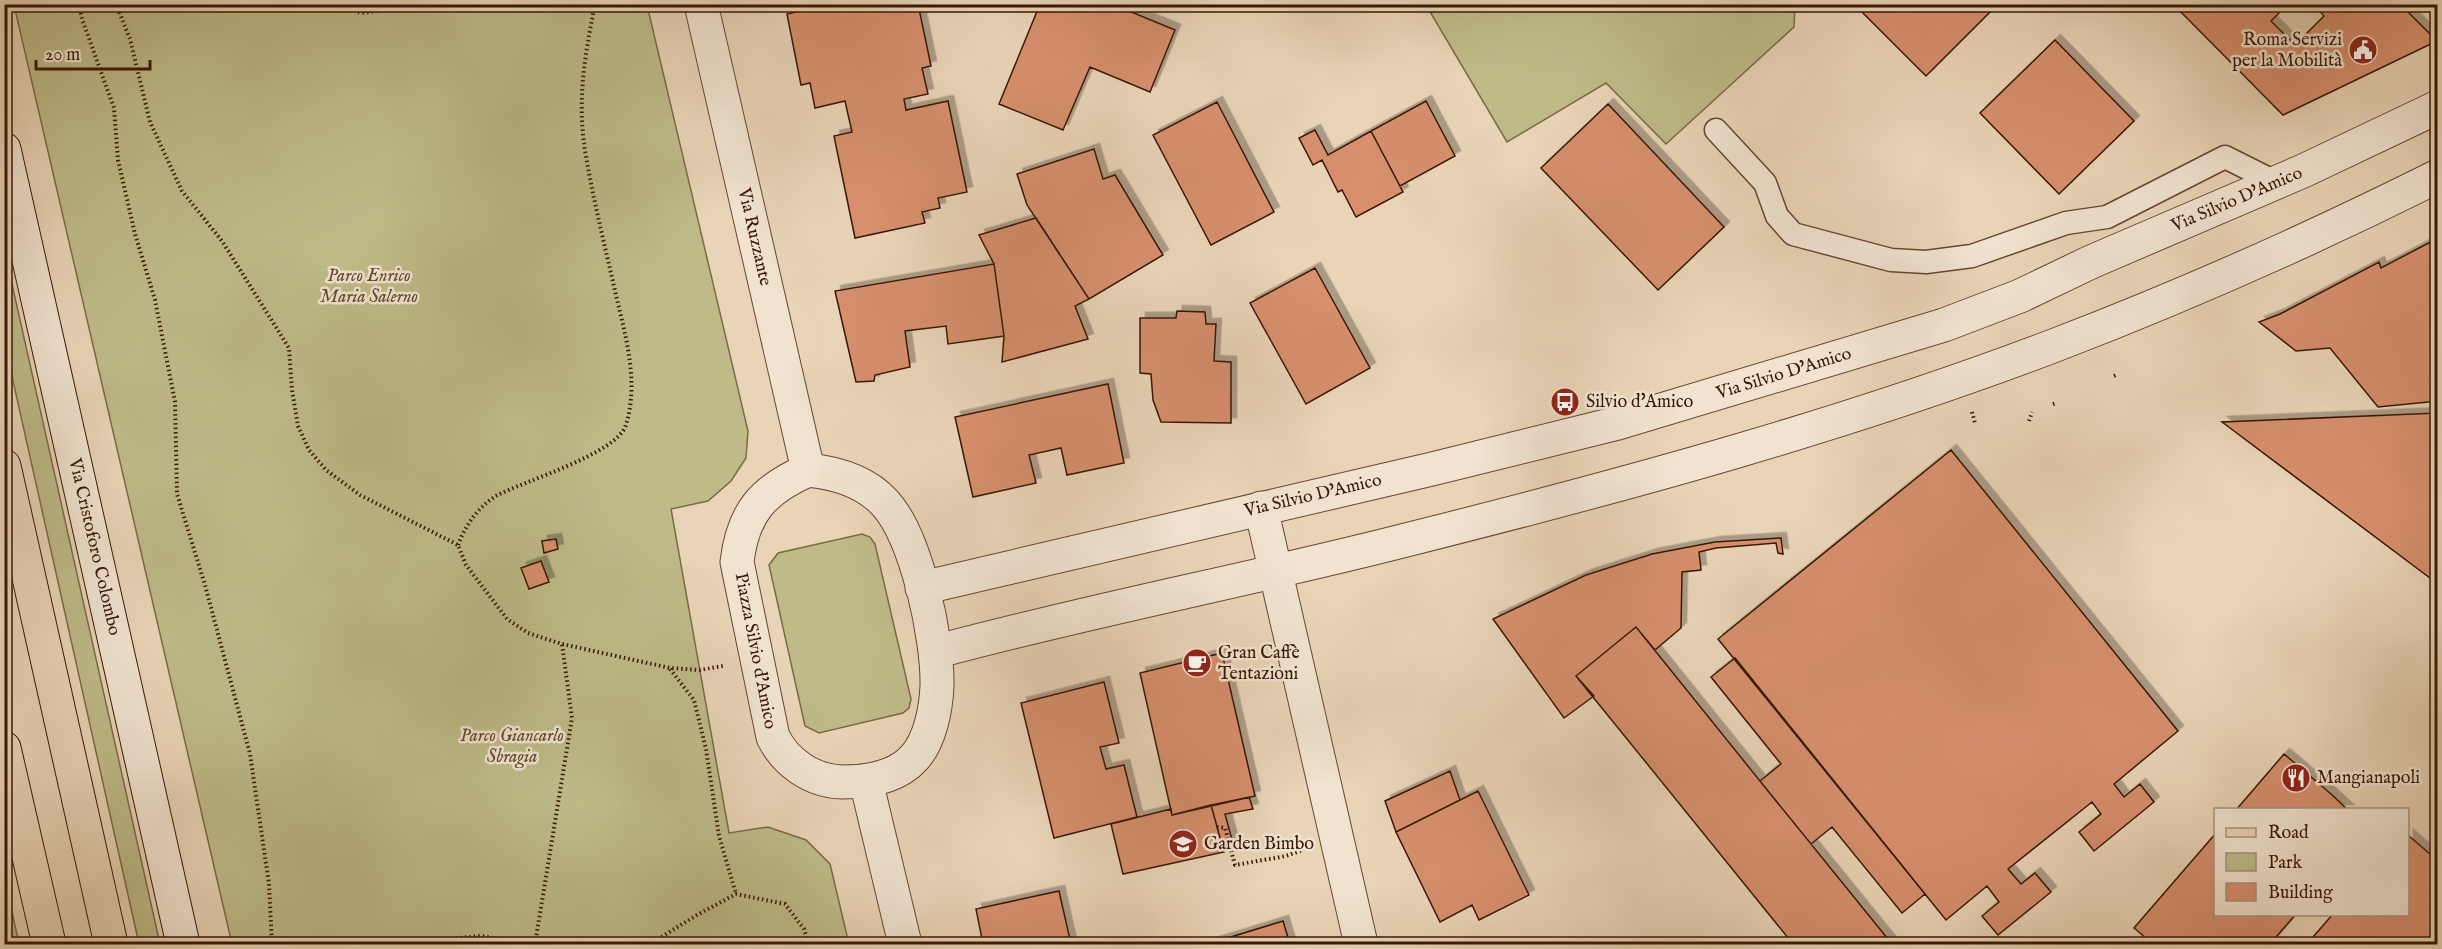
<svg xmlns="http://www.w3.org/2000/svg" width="2442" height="949" viewBox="0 0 2442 949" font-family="'IM FELL English',serif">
<defs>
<filter id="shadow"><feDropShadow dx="5.5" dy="-5.5" stdDeviation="0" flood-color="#0004"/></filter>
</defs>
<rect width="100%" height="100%" fill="#e9d4b7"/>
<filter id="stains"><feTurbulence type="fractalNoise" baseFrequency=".00333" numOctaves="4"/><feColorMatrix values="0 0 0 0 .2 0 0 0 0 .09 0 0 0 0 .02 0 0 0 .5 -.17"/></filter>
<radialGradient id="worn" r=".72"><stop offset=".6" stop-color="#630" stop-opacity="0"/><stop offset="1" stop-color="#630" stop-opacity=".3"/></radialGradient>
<!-- green -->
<path fill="#bebb89" stroke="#7b6a47" stroke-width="1.5" d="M14,5h633l101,426 -2,27 -15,23 -23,20 -37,8 58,324 39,-6 38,13 24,24 19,80h-617z
M1426,5h369l-1,22 -128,117 -60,-61 -99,59z
M4,253h1l155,691h-21l-134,-599z
M862,534l8,3 5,7 36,155 -2,9 -6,5 -84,20 -14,-7 -36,-161 9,-12z
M4,879h1l14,65h-14z"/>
<!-- building -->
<path fill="#d78f6e" stroke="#381805" stroke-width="1.5" filter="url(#shadow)" d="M831,4h48l1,5 19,-5h19l13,62 -9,2 6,26 -24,5 2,11 42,-9 19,91 -29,6 2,10 -18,4 3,11 -70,15 -21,-102 18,-4 -7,-31 -30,7 -5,-25 -9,2 -14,-71z
M1040,4h52l9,4 1,-4h10l63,26 -25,62 -60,-25 -27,63 -64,-26z
M1854,4h144l-72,72z
M2173,4h115l-17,17 24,24 29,-29 -11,-12h87l37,37 -154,74z
M2055,40l79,81 -75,73 -79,-81z
M1426,101l29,55 -55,30 -29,-55z
M1217,102l57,110 -63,33 -58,-110z
M1608,104l116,123 -66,63 -117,-122z
M1315,130l13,25 43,-24 32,61 -47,25 -14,-27 -4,2 -16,-32 -9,5 -14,-27z
M1094,149l9,30 12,-4 48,80 -74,44 -62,-94 -10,-31z
M1036,218l53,81 -14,7 13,33 -86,23 2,-26 -10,-72 -15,-29z
M2438,238v163l-60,6 -48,-59 -34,3 -37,-29 21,-8 99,-52 2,6z
M994,264l10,72 -56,8 -2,-18 -41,5 5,36 -35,8 -1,6 -18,1 -21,-91z
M1315,268l55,100 -64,36 -56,-101z
M1177,311l28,1 1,12h10l-2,37 17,1v61l-70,-1 -8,-22 -2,-26 -11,-1v-55h36z
M1108,384l16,79 -57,12 -6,-27 -32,7 7,28 -63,14 -18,-80z
M2438,413v171l-216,-162z
M1951,450l227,281 -64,53 10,13 16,-13 14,18 -60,49 -15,-19 22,-18 -9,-12 -84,67 13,15 14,-11 16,19 -53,43 -16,-19 17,-14 -12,-16 -41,34 -228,-281z
M1781,538l2,16 -5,-1 -2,-10 -60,5 -17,4 2,18 -19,2 -1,56 -26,22 -19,-23 -60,49 18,20 -30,22 -71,-99 93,-44 66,-21 63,-12z
M556,539l2,10 -14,4 -2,-12z
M541,561l8,21 -20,7 -8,-21z
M1636,627l124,154 132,163h-99l-217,-268z
M1222,653l33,143 -83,19 -32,-142z
M1735,658l190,236 -23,19 -70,-86 -21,17 -51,-63 21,-17 -70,-87z
M1104,682l15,61 -19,4 6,22 18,-4 13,52 -83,21 -33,-135z
M2284,754l47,40 17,16h-112z
M1450,771l10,29 -64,32 -11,-31z
M1478,791l51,104 -50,25 -7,-15 -32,17 -44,-90z
M1249,797l4,12 -28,5 9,33 -11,2 -12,-44z
M1211,805l13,47 -101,22 -12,-50 60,-15 1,6z
M2216,833v81h80l-26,30h-117l-19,-16z
M2408,835l30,26v83h-131l26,-30h75z
M1059,891l12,53h-88l-7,-35z
M1283,921l7,23h-82z"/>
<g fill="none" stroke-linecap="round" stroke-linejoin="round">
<!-- service casing -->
<g stroke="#644732" stroke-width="25">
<path id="service" d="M1716,130l49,53 12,33 16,18 98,26 35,2 46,-6 94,-33 41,-6 118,-60 52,26"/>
</g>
<!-- minor casing -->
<g stroke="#644732" stroke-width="35">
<path id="minor" d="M701,4l107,466
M1261,508l100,436
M866,781l39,163"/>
</g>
<!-- tertiary casing -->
<g stroke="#644732" stroke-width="35">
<path id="tertiary" d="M808,470c29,3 57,11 77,33 32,35 53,136 52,183 -1,23 -7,55 -23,72 -18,20 -47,24 -72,24 -30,-1 -56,-19 -69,-45l-36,-175c6,-50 26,-72 71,-92z
M922,588l510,-119 186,-46 326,-98 76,-29 71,-34 212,-91 135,-64
M935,652c159,-43 320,-73 479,-114 215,-54 431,-113 639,-192 131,-50 259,-107 385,-170"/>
</g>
<!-- secondary casing -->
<g stroke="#381805" stroke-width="35">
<path id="secondary" d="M4,149l179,795"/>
</g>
<!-- primary casing -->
<g stroke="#381805" stroke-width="35">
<path id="primary" d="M4,466l107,478
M4,748l45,196"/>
</g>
<!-- path -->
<path stroke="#381805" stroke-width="4" stroke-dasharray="1.5 3" stroke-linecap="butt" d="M79,4l3,15 32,89 4,52 17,74 20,66 20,102 2,92 28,91 45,169 19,130 3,60
M116,4l14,35 20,83 32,69 40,50 67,107 3,42 6,36 11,24 17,20 34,25 98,50 8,20 41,54 21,14 34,11 108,24 30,2 23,-4
M342,4l19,9 67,-9
M2114,376l4,-2
M2053,404l3,-1
M1972,412l3,11
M2029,421l3,-9
M458,545c7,-19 20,-38 38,-49 27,-15 121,-42 130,-71 13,-43 0,-87 -10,-130 -10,-44 -21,-88 -29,-133 -11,-57 -3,-102 8,-158
M670,669l24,31 12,49 13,87 17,58
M1217,827l8,1 10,37 51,-9 17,-6
M416,944l7,-3 58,-5 47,8
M535,944l37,-226 -10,-74
M650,944l47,-29 39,-21 49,10 19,25 5,15"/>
<!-- service -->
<use href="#service" stroke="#f1e3d0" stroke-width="22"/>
<!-- minor -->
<use href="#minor" stroke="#f1e3d0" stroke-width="33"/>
<!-- tertiary -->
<use href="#tertiary" stroke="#f1e3d0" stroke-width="33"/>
<!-- secondary -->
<use href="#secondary" stroke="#f1e3d0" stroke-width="33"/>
<!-- primary -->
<use href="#primary" stroke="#e9d4b7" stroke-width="33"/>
</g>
<!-- icons -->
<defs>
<g id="civic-disc" transform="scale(1.5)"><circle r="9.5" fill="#8f2418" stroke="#f1e3d0"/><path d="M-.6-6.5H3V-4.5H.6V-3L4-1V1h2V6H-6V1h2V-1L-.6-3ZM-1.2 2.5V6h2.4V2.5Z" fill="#fff"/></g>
<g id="bus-disc" transform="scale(1.5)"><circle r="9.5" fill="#8f2418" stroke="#f1e3d0"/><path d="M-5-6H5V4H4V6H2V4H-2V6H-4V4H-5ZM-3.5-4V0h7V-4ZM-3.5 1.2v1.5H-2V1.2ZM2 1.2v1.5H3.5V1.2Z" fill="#fff"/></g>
<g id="cafe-disc" transform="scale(1.5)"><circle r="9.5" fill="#8f2418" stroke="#f1e3d0"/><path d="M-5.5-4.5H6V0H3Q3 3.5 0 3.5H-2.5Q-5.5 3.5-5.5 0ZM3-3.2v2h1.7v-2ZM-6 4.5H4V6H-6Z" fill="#fff"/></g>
<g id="restaurant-disc" transform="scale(1.5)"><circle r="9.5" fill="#8f2418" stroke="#f1e3d0"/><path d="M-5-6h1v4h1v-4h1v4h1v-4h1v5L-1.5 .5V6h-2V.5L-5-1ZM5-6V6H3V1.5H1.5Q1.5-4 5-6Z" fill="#fff"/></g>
<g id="school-disc" transform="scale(1.5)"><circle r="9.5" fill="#8f2418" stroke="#f1e3d0"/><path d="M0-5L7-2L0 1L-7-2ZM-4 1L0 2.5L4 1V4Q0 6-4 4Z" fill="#fff"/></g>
</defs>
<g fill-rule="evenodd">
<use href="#civic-disc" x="2363" y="50"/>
<use href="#bus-disc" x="1565" y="402"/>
<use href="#cafe-disc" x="1197" y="663"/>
<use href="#restaurant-disc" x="2296" y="778"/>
<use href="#school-disc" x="1183" y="844"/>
</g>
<g text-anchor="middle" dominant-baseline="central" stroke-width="5" stroke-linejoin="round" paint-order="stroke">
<!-- poi labels -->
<g font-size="18" fill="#381805" stroke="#f1e3d0" text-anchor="start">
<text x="2342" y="40" text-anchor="end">Roma Servizi<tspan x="2342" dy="21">per la Mobilità</tspan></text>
<text x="1586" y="402">Silvio d'Amico</text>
<text x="1218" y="653">Gran Caffè<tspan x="1218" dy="21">Tentazioni</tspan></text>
<text x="2317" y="778">Mangianapoli</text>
<text x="1204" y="844">Garden Bimbo</text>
</g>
<!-- street labels -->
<g font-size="18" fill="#381805" stroke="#f1e3d0">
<text transform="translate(2237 200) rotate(-23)">Via Silvio D'Amico</text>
<text transform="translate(754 237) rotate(77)">Via Ruzzante</text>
<text transform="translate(1784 374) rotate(-17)">Via Silvio D'Amico</text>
<text transform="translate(1313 496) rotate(-13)">Via Silvio D'Amico</text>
<text transform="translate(94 547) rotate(77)">Via Cristoforo Colombo</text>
<text transform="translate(755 651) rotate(79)">Piazza Silvio d'Amico</text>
</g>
<!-- park labels -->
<g font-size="18" font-style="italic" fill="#60492d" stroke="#f1e3d0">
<text x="369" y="276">Parco Enrico<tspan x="369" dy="21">Maria Salerno</tspan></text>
<text x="512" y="736">Parco Giancarlo<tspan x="512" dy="21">Sbragia</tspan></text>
</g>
</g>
<!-- margin -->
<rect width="2442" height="949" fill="none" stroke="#e9d4b7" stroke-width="24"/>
<rect x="6" y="6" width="2430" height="937" fill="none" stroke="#381805" stroke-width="3"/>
<rect x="12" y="12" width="2418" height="925" fill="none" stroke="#381805" stroke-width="1.5"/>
<!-- legend -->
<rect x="2214" y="808" width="195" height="108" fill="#f1e3d0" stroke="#a7927f" stroke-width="1.5"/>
<rect x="2226" y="828" width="30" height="9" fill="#e9d4b7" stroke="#a7927f" stroke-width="1.5"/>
<text x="2268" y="838" font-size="18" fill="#381805">Road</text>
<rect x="2226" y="853" width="30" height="18" fill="#bebb89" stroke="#a7927f" stroke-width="1.5"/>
<text x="2268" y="868" font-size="18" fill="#381805">Park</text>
<rect x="2226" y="883" width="30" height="18" fill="#d78f6e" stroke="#a7927f" stroke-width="1.5"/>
<text x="2268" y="898" font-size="18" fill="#381805">Building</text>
<!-- scale -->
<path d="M36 60v9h114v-9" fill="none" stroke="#381805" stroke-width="3"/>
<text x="45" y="60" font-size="18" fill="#381805" stroke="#f1e3d0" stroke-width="4.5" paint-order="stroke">20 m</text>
<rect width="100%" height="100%" filter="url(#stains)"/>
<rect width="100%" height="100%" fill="url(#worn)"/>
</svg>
